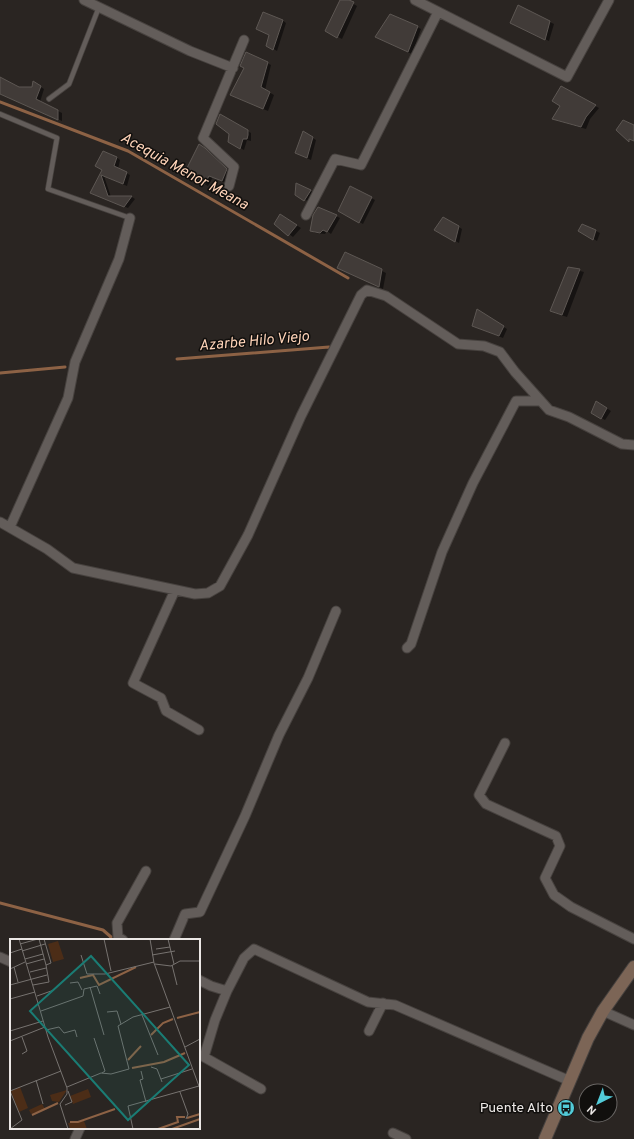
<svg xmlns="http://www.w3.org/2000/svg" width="634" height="1139" viewBox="0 0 634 1139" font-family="Overpass,sans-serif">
<rect width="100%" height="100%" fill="#2a2522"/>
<!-- shadow -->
<path fill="#0007" d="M341,0h6l10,6 -15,33 -16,-8z
M282,20l4,3 -9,28 -10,-6 6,-7z
M550,22l4,2 -5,17 -34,-16z
M417,27l4,2 -9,25 -32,-15z
M267,63l4,2 -6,25 9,5 -6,16 -33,-14 10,-29z
M0,80l19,8h13l2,-5 10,6 -4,13 22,11v8l-62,-28z
M561,88l38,20 -9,11 -4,10 -28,-8 3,-15z
M221,116l30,17v8l-4,-1 -3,10 -15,-8 1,-8z
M303,132l13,8 -5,20 -11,-5z
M200,146l9,5 22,21 -5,11 -13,-6 -5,9 -23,-12z
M116,157l4,3 -2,9 12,6 -3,11 -23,-10 7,21h21l3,2 -7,9 -37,-16 13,-22z
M296,184l19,9 -6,9 -13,-8z
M350,187l25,13 -12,24 -24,-13z
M280,215l21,13 -8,9 -18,-13z
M336,216l4,2 -9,16 -4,-3 -2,3 -10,-1 -4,-3z
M444,218l18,11 -3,14 -20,-11z
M579,230l17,1 4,2 -3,8z
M345,253l41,20 -3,16 -40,-19z
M569,268l15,4 -17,45 -12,-4z
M478,311l29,18 -4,9 -30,-12z
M597,402l14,9 -6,9 -13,-7z"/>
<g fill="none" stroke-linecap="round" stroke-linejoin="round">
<!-- stream -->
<path stroke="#8d6245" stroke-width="3" d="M0,102l128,49 220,127
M177,359l152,-12 3,2
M0,373l65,-6
M0,903l103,27 8,7 -1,3"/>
</g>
<!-- building -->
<path fill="#413b38" stroke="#5d5753" d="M340,0h9l5,2 -17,36 -12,-7z
M518,5l32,16 -5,19 -35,-17z
M263,12l20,8 -10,30 -7,-4 3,-11 -13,-6z
M390,14l28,12 -10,26 -33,-15z
M246,52l22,10 -7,25 9,5 -7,17 -33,-14 14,-27 -4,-2z
M0,77l19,10h13l1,-6 8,5 -5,13 22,11v10l-58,-26z
M561,86l35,19 -10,12 -5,10 -29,-8 8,-13 -8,-5z
M220,114l28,16v5l-1,4h-4l-3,10 -12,-7 1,-8 -13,-10z
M623,120l11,5v16l-5,-2v3l-13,-12z
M303,131l10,6 -6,21 -12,-5z
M199,144l6,4 22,21 -5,12 -13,-5 -5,9 -20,-11z
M103,151l14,6 -3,9 13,6 -4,12 -22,-9 7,21h24l-8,11 -34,-14 12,-23 -7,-4z
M296,183l15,7 -7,11 -9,-6z
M350,186l22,11 -13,26 -21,-12z
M318,207l19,8 -10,17 -4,-2 -3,3 -10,-2 3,-16z
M280,214l17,11 -9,11 -14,-12z
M443,217l16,9 -4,16 -21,-12z
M582,224l14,6 -3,10 -15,-9z
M345,252l37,17 -3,18 -42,-19z
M568,267l12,2 -18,46 -12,-4z
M477,309l27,17 -5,10 -27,-10z
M596,401l11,7 -6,11 -10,-6z"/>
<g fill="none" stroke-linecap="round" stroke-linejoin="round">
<!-- lane casing -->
<g stroke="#47423f" stroke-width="6">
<path id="lane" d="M49,99l20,-15 30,-77
M0,114l57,24 -9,51 82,29"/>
</g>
<!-- street casing -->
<g stroke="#47423f" stroke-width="11">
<path id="street" d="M84,0l106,51 43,17
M415,0l152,77 42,-77
M229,186l5,-19 -31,-29 41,-98
M306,215l29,-56 26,6 77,-153
M0,522l47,27 26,19 122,26 13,-1 12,-7 28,-51 53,-119 60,-121 6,-5 19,6 72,48 26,2 16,6 15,20 34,38 20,7 53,27 12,1
M10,527l58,-129 7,-36 44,-103 11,-41
M175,590l-42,93 28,15 5,13 33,19
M407,648l4,-4 31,-92 31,-69 43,-82h25
M505,743l-26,52 7,9 70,32 4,10 -15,32 9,17 17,12 63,32
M123,940l-5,-3 -1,-14 29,-52
M174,940l11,-26 15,-2 45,-96 34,-81 29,-57 28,-67
M0,957l11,5
M199,980l12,6 16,5 17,-33 10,-9 114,53 27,3 175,76
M227,991l-12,29 -11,37 57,32
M603,1011l31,14
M369,1031l14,-28
M393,1133l13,6
M75,1139l5,-11"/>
</g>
<!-- secondary casing -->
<g stroke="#47423f" stroke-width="14">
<path id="secondary" d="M545,1139l43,-101 15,-27 31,-44"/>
</g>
<!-- lane -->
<use href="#lane" stroke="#635d5a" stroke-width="4.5"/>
<!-- street -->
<use href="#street" stroke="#635d5a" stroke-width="9"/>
<!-- secondary -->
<use href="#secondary" stroke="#7c6556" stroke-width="12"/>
</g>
<!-- icons -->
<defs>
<g id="bus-disc" transform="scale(0.9)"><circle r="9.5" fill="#52cbd8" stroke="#110f0d"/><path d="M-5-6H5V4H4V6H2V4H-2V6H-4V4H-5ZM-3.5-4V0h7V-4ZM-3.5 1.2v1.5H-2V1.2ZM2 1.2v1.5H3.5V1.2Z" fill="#111"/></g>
</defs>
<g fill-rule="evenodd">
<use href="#bus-disc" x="566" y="1108"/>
</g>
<g text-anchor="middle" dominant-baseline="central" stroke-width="3" stroke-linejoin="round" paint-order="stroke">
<!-- poi labels -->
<g font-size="14" fill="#ebe7e5" stroke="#110f0d" text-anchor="end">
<text x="553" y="1108">Puente Alto</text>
</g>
<!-- water labels -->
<g font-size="15" font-style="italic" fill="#fed3b8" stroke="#110f0d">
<text transform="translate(184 172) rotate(29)">Acequia Menor Meana</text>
<text transform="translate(254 342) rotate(-5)">Azarbe Hilo Viejo</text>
</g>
</g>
<!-- overview -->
<g transform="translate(10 939)">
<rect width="190" height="190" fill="#2a2522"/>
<path d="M48,2l6,18 -11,3 -5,-18zM10,148l8,21 -9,4 -8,-21zM78,150l3,8 -18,7 -3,-8zM57,151l-8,12 -7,-1 -2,-6zM32,165l3,5 -14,5 -2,-4zM74,182l3,8h-17l-2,-6z" fill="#4c2d17"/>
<path fill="none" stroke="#8d6245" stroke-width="2" d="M70,39l13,-3 6,10 37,-18M167,79l23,-6M141,96l12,-12 10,-4M118,121l13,-14M122,129l32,-6 21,-9M22,176l26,-12M177,179l13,-4M60,183h8l37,-13M148,190l20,-7 -1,-5h8M162,190l28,-10"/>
<path fill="none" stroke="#777370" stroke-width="1" d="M9,0l29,98 19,51v6l-7,10 8,25M29,0l7,26 5,-2 -7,-24M94,0l7,32M140,0l4,24 46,126M158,0l6,25M10,5l18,-5M146,10l14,-2M12,12l23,-7M0,14l12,-4M71,16l6,19h18l49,-12M142,16l23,-4M15,20l18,-5M16,25l18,-5M145,25l16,2 9,-5h20M162,26l5,20M4,28l4,15M0,30l15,-7M20,33l16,-4M60,44l8,-1 4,8M0,46l37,-10M23,46l16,-3 -3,-17M80,48l14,48M27,57l17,-6M0,60l25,-7M31,72l42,-15 1,-7 13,-3 3,8M97,73l10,-1 4,13M132,76l16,40M36,91l13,-3 5,6 11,-3 2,7M0,92l33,-10M84,99l11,33 -3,2M0,102l35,-14M175,108l15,-8M12,115l5,-3 -5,-14M141,128l6,2 5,13M131,132l2,8 -3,1 6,22M151,140l31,-10M26,141l7,24M57,148l34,-14 10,1 18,-5 -11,-43 15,-9 37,-10M0,152l51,-20M0,152l12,29 -12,9M170,153l8,22 -2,5M55,166l7,-3 -4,-11M123,190l-5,-23 71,-20"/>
<path fill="#1a7c74" fill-opacity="0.15" stroke="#1a7c74" stroke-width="2" d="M81,17l98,109 -61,55 -98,-109z"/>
<rect width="190" height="190" fill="none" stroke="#ebe7e5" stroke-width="2"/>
</g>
<!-- north arrow -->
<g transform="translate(598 1103) rotate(222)"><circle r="19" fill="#110f0d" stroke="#686563"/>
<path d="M0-3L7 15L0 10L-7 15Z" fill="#52cbd8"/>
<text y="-6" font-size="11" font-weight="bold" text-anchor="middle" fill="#ebe7e5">N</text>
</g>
</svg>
